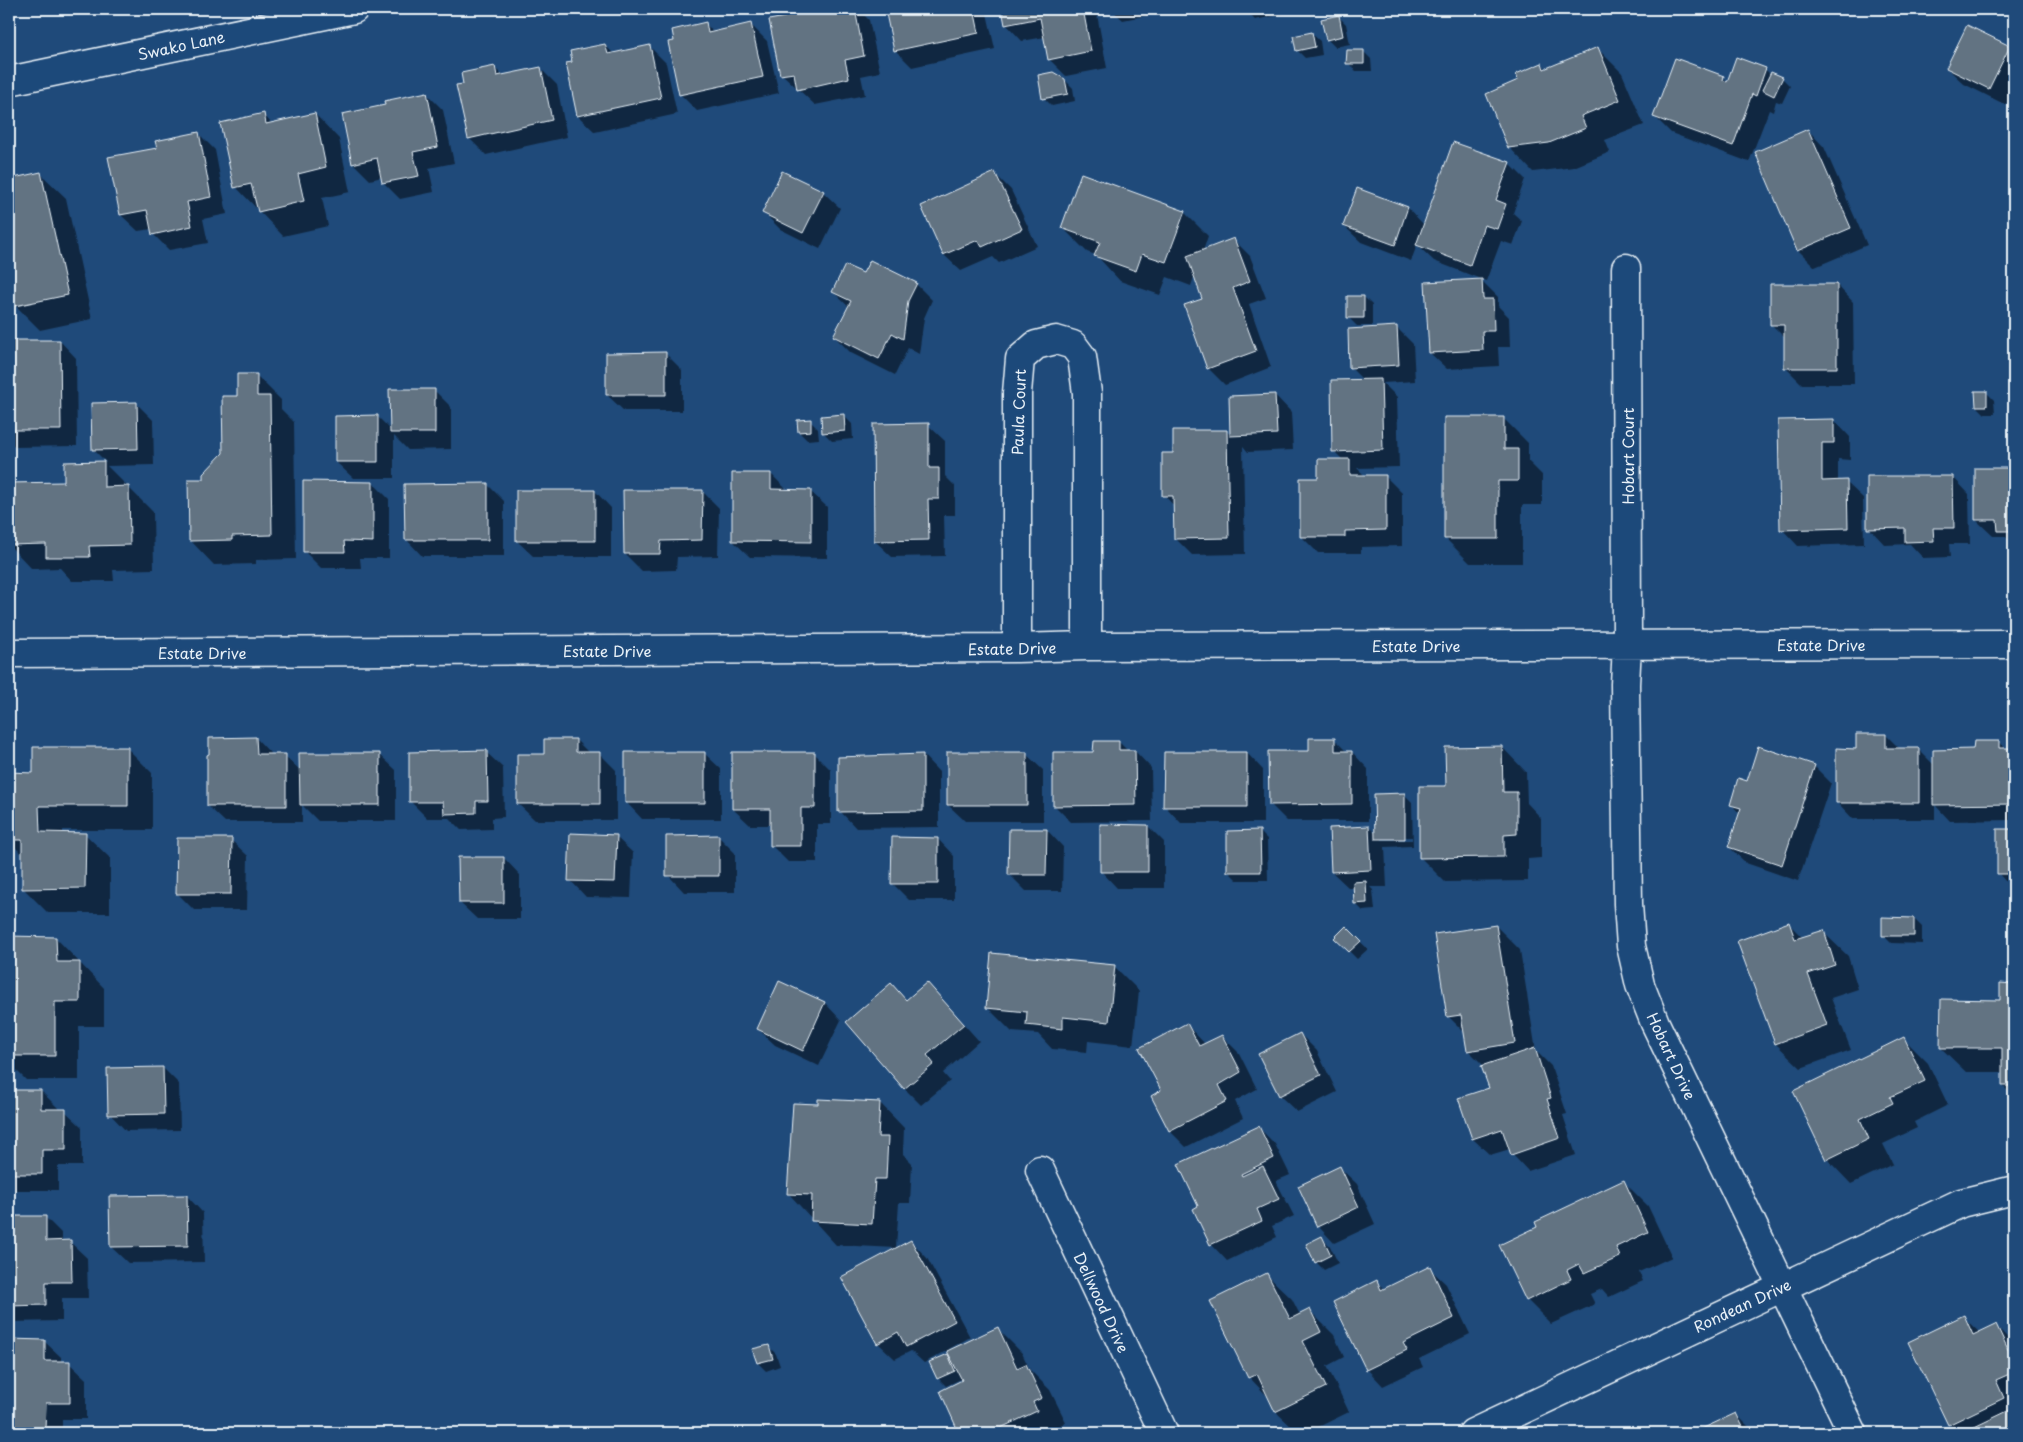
<svg xmlns="http://www.w3.org/2000/svg" width="2023" height="1442" viewBox="0 0 2023 1442" font-family="'Playpen Sans',sans-serif">
<rect width="100%" height="100%" fill="#1f4a7a"/>
<filter id="ink" filterUnits="userSpaceOnUse"><feTurbulence type="fractalNoise" baseFrequency=".02" numOctaves="2"/><feDisplacementMap in="SourceGraphic" scale="10" xChannelSelector="R" yChannelSelector="G"/><feConvolveMatrix kernelMatrix="1 2 1 2 8 2 1 2 1" color-interpolation-filters="sRGB"/></filter>
<g filter="url(#ink)">
<!-- shadow -->
<path fill="#0007" fill-rule="evenodd" d="M784,9h31l2,2 12,-2h29l11,11 11,52 -19,4 4,19 -50,10 -33,-31 5,-56z
M886,9h100l9,40 -83,18 -17,-17z
M1003,9h93l11,59 -41,8 -17,-17 -4,-22 -23,4 -16,-17z
M1111,9h67l-55,11z
M1244,9h50v3l-39,8z
M1338,16l8,8 4,20 -15,3 -8,-8z
M706,24l8,9 37,-8 16,16 12,52 -82,18 -17,-17 -5,-52z
M1311,33l9,8 2,14 -17,3 -8,-8z
M605,45l9,9 35,-8 17,17 11,51 -82,18 -17,-16 -4,-53z
M2009,47l5,6v34l-8,18 -42,-21 -17,-16z
M1597,48l25,25 22,52 -39,15 5,12 -36,15 -41,5 -24,-25 11,-66 22,-17 5,5z
M1363,51l8,8 1,12h-16l-8,-8z
M494,67l9,9 37,-8 17,17 10,52 -81,18 -17,-17 -4,-53z
M1765,69l6,6 11,3 8,8 -8,17 -6,-2 -3,11 -4,-2 -20,52 -78,-29 -16,-16 68,-40 5,5z
M1065,80l8,8 2,13 -23,5 -8,-8z
M426,93l17,17 11,53 -25,5 5,24 -34,7 -17,-17 -1,-5 -12,3 -17,-17 33,-57z
M315,114l24,25 11,53 -28,6 6,28 -45,10 -47,-49 28,-72 8,9z
M1808,130l16,17 43,98 -52,22 -17,-17z
M198,133l17,17 12,64 -24,5 5,24 -39,7 -16,-16 -1,-5 -14,2 -17,-16 -11,-57 48,-9z
M1509,163l16,16 -12,34 9,8 -9,24 -12,-4 -15,40 -52,-20 -17,-16 -6,16 -50,-19 -17,-16 64,-18 16,17z
M994,173l17,17 26,56 -38,17 -6,-6 -32,14 -17,-16 -22,-49z
M41,174l25,24 26,121 -52,11 -24,-24 -7,-32v-93z
M823,192l17,16 -20,41 -40,-20 -17,-17z
M1184,212l24,24 -5,15 31,-11 16,16 16,42 -17,6 22,63 -46,18 -17,-17 -4,-69 -9,-25 -4,12 -24,-9 -7,18 -40,-14 -24,-26 -9,-3 -24,-24z
M864,275l52,9 16,16 -8,18 -5,36 -11,-6 -13,27 -44,-22 -17,-17 15,-29 -16,-15z
M1481,280l17,17v9l11,11 1,30h-12l1,19 -52,3 -17,-16z
M1837,285l16,17 1,82h-52l-16,-16v-29l-15,-15z
M1364,297l8,8v21h-15l-8,-8z
M1397,328l16,16 2,37 -32,2 14,14 2,70 -42,1 8,8h20l17,17v53l-41,1v6h-43l-17,-17 18,-57 24,-19 -9,-9 30,-70 -14,-14z
M60,341l16,17 1,88 -62,1 -6,-7v-98z
M666,354l16,16v41h-58l-17,-16z
M256,375l25,25v9l13,13 2,137 -40,1v4l-42,1 -24,-25 14,-60 20,-26 14,-56z
M434,390l17,17v42l-43,1 -14,-14v42h-41l-17,-16 41,-46 14,14z
M1986,392l8,8 1,14h-10l-8,-8z
M1275,395l16,17 2,38 -45,2 -5,-6 2,108 -53,1 -17,-17 -1,-32 -10,-11 10,-41 52,-23 6,5 -2,-39z
M137,404l16,16 1,45 -47,1 46,46 1,57 -41,1 1,11h-42l-12,-13 -28,1 -23,-24v-61l56,-1v-20l41,-1 -13,-13z
M844,416l8,8 1,15 -21,2 -8,-8z
M1504,419l24,24v18l14,14v30h-20v58h-52l-25,-25z
M1834,420l16,17v23l-12,-1v23h8l17,16 1,46 -66,2 -16,-17 -2,-108z
M810,421l8,8 1,10 -12,1 -8,-8z
M928,425l17,16v35l10,10v29h-11l1,41 -53,1 -17,-16z
M1976,469h38v77l-9,-10h-12l-17,-16z
M771,474l17,17h22l17,16v51l-77,-1 -17,-16z
M1953,477l16,17 1,50h-21l1,13 -27,1 -13,-14 -25,1 -16,-17z
M373,483l16,16v59h-29l1,10h-40l-17,-17z
M487,484l17,17v55h-82l-16,-17z
M595,491l16,17v49h-77l-17,-16z
M702,491l17,17 -1,48 -41,1 -1,13 -34,1 -17,-17z
M1886,735l14,14h18l16,16 65,-23 6,7h9v71l-64,1 -15,-16v14h-82l-16,-17 20,-52z
M256,738l16,17 13,1 16,15 78,-17 17,16v51h-78l-16,-16v17h-77l-17,-16z
M1334,739l13,13h5l16,17v52h-81l-17,-17 41,-52z
M576,740l13,13h10l17,17v50h-81l-17,-16 27,-49z
M1119,742l9,9h7l16,17 1,53 -81,1 -17,-17 41,-52z
M1502,747l24,25 1,31 14,15v40l-13,1v22l-83,1 -25,-25 27,-70z
M127,748l25,25v57h-89v4h22l25,24v55h-62l-25,-25v-33l-14,-14v-67h25z
M486,752l17,16 1,49 -12,1v11l-31,1 -12,-12h-22l-17,-17z
M704,753l17,16v50h-79l-16,-17z
M814,753l17,17v54h-14v38h-29l-17,-17v-20h-21l-17,-16z
M1247,753l16,17v53h-82l-16,-17z
M1026,754l17,16v51h-78l-17,-16z
M923,755l16,17v55l-83,1 -16,-17z
M1814,766l17,17 -33,98 -52,-18 -17,-16 11,-33 -9,-10z
M1404,794l8,8 1,44 -28,1 2,40h-17l3,3 2,20 -12,1 -8,-8 -1,-15h-5l-17,-16 37,-45 7,7zM1412,837v3h-30v-2z
M1148,826l16,16v46h-47l-16,-17z
M1047,830l16,17 -1,44h-36l-17,-17z
M1998,830h16v52h-8l-8,-9z
M1259,831l8,8 1,41h-31l-8,-8z
M616,837l17,16 -2,45 -45,-1 -16,-17z
M719,837l16,16v39h-51l-16,-17z
M938,839l16,17v44h-45l-17,-17z
M231,840l17,16 -1,54h-53l-17,-17z
M504,858l16,17v44h-43l-17,-16z
M1914,919l8,8v17l-31,-1 -8,-8z
M1788,923l15,15 20,-6 25,24 10,33 -27,9 20,52 -50,18 -25,-24 -37,-102z
M1496,926l24,24 16,101 15,15 16,48 -4,1 13,40 -48,16 -16,-17 -2,-5 -20,6 -17,-16 -13,-40 30,-10 -6,-23 -16,-16 -3,-17 -17,-17z
M1346,928l22,21 -11,10 -21,-21z
M9,938h47l48,50v38h-25v54h-53l-17,-17z
M1114,966l25,25 -6,55 -45,-5 -1,11 -35,-3 -14,-15 -26,-2 -25,-25z
M780,982l45,21 16,17 -22,46 -44,-21 -17,-16z
M927,983l52,58 -36,32 7,8 -29,24 -16,-16 -14,-104 16,15z
M2002,985h12v112l-11,-11v-14h-37l-25,-24 61,-46z
M1187,1025l19,20 16,-9 17,17 18,36 -22,12 8,17 -57,29 -16,-16 -18,-35 11,-5z
M1300,1034l17,17 20,41 -40,20 -17,-16 -20,-42z
M1904,1039l24,24 20,42 -34,17 3,6 -34,16 10,20 -42,20 -24,-25z
M163,1068l16,16 1,46 -54,1 -16,-17z
M9,1091h32l17,17v3h7l17,16v39h-24v24h-49z
M819,1100l61,3 24,25 -1,26 9,9 -2,40h-11l-3,45 -60,-3 -47,-51z
M1259,1128l16,16 15,31 -14,6 18,35 -22,10 5,11 -50,24 -16,-17 -11,-37z
M1340,1168l17,16 18,40 -41,19 -16,-17z
M1623,1181l25,25 24,51 -33,15 4,9 -34,16 -7,-8 -12,5 5,10 -44,20 -24,-24 11,-72z
M187,1196l16,17 1,49 -76,1 -17,-16z
M45,1217l17,17v8h8l17,16 1,40h-26v23l-53,1v-104z
M1322,1238l8,8 8,17 -14,7 -8,-8z
M911,1241l16,17 43,79 -21,12 1,2 47,-23 25,25 8,17 20,20 16,32 -9,5 3,6h-99l-20,-41 21,-10 -1,-3 -15,7 -8,-8 9,-23 7,7 -6,-12 -24,13 -13,-12 -16,8 -17,-16z
M1429,1268l17,16 24,50 -51,25 4,8 -40,19 -16,-17 10,-87 8,8z
M1267,1275l25,24 8,16 10,-4 24,24 10,22 -17,9 22,46 -43,21h-8l-22,-21 -6,-13 -21,-22z
M1963,1317l17,16 16,-7 18,18v89h-56l-9,-9z
M9,1341h35l17,16v6h8l17,16v40h-24v14h-53z
M768,1346l8,8 4,12 -14,5 -8,-8z
M1736,1414l19,19h-59z"/>
<!-- building -->
<path fill="#627382" stroke="#e8f1f8" d="M783,9h29v2l11,-2h32l9,47 -19,4 4,18 -52,12 -3,-17 -14,2 -11,-55 16,-3z
M885,9h89l5,24 -85,18z
M1002,9h81l8,42 -43,9 -8,-42 -35,7z
M1339,15l4,21 -17,4 -5,-21z
M706,22l2,11 43,-10 12,54 -84,18 -11,-53 6,-1 -2,-11z
M1967,25l43,21 -21,43 -43,-21z
M1312,32l3,15 -19,4 -3,-15z
M605,44l3,10 42,-9 11,53 -84,18 -11,-53 6,-1 -2,-11z
M1598,47l22,53 -39,16 5,12 -37,15 -41,5 -22,-54 32,-14 -2,-6 26,-11 2,6z
M1347,50h17v14h-18z
M1736,57l30,11 -10,28 -4,-2 -19,52 -80,-29 22,-59 49,18 -1,4 4,2z
M495,66l2,10 44,-9 11,53 -84,19 -12,-54 7,-1 -2,-11z
M1053,72l12,7 3,15 -26,5 -4,-24z
M1771,72l12,5 -9,19 -12,-6z
M427,92l11,55 -25,5 6,24 -37,7 -5,-25 -25,6 -10,-50 43,-9 -1,-4z
M264,113l2,11 49,-11 11,54 -28,7 6,27 -46,11 -7,-28 -17,4 -14,-65z
M1808,129l43,99 -54,23 -42,-99z
M199,132l12,65 -24,5 5,24 -40,9 -5,-25 -27,5 -12,-58 49,-9 -2,-7z
M1453,142l57,20 -14,38 10,4 -9,25 -13,-4 -14,40 -54,-20z
M782,171l42,20 -21,42 -41,-20z
M41,172l27,123 -53,11 -6,-27v-100z
M995,172l27,57 -40,18 -4,-7 -35,15 -22,-49z
M1081,173l104,38 -19,51 -24,-8 -6,17 -42,-15 6,-14 -39,-14z
M1357,188l51,19 -13,38 -52,-19z
M1234,238l16,43 -17,7 23,63 -49,18 -23,-64 18,-6 -15,-43z
M870,260l47,23 -9,18 -5,38 -11,-6 -13,26 -46,-23 18,-35 -19,-9 13,-27 18,8z
M1482,279l1,20h10l1,32h-12l1,19 -54,3 -4,-71z
M1770,284h67v84h-53v-43h-14z
M1347,296h17v22h-17z
M1397,326l2,39 -50,3 -1,-39z
M9,340h51l1,90h-52z
M666,352v43h-60v-42z
M237,374h20v22h13l2,139 -40,1v4l-43,1 -1,-62h15v-5l20,-21 -1,-57h15z
M1381,379l2,71 -51,2 -1,-72z
M389,389h46v44h-45z
M1975,391h12v15h-11z
M1275,394l2,40 -47,2 -1,-40z
M137,402l1,47 -46,1 -1,-47z
M844,414l1,17 -23,2 -1,-17z
M378,415v47h-43v-46z
M1444,417h60v32h14v32h-20v58h-54z
M811,419v12l-13,1 -1,-12z
M1834,419v24h-12v38l25,-1 1,48 -68,2 -2,-110z
M929,423v45h10v31h-11l1,41 -55,1 -1,-117z
M1173,430h54l2,108 -55,1 -1,-43h-11v-43h11z
M1318,459h32v16h36v55l-41,1v6h-45v-59h18z
M104,461v26l25,-1 1,59 -41,1 1,11h-44v-13l-37,1v-62l55,-1v-20z
M1975,468h39v63h-16l-1,-11h-22z
M732,473h39v16l40,1v52l-79,-1z
M1867,476h86l1,52h-21l1,13 -29,1v-14l-38,1z
M303,481l70,1v60l-29,-1 1,11h-42z
M488,483v57h-83l-1,-56z
M516,490h79v51h-79z
M623,490h80l-1,50 -41,1 -1,13h-36z
M1856,734h30v14h33v55h-83v-55l20,1z
M256,737l1,17h29v52h-79v-51l2,-1v-16z
M1309,738h26v13h17v53l-83,1 -1,-54h41z
M544,739h32v13h24v52h-83v-50h27z
M1094,741h25v9h16l1,55 -83,1v-54h40z
M1974,741h25v7h15v56l-81,1v-55l40,-1z
M1502,746l1,46h14v42l-13,1v22l-85,1v-72h27l-1,-39z
M1758,746l57,19 -33,100 -54,-18 13,-39 -11,-3 8,-27 9,3z
M33,747h95v59h-89l1,26 46,1 -1,55 -63,1v-49h-13v-68l24,1z
M487,750l1,51h-12v12l-32,1 -1,-12h-34v-50z
M625,752h80v51h-80z
M732,752h83v56h-14v38h-31v-37h-38z
M947,752h80v53h-80z
M1164,752h83v55h-84z
M299,753h81v52h-80z
M923,754v57l-85,1v-55z
M1405,793v46h-30l-1,-45z
M1100,824l48,1v47h-48z
M1369,826l2,44 -40,2 -2,-44z
M1009,829h38l-1,46h-38z
M1997,829h17v45h-17z
M1260,830l1,42h-34v-41z
M570,833l47,2 -2,47 -47,-1z
M719,835v41h-53v-40z
M892,837l46,1v46h-47z
M177,838h55l-1,56h-55z
M458,857h46v46h-45z
M1366,881l1,22 -13,1 -1,-22z
M1882,917l32,1v18h-32z
M1789,922l6,17 29,-9 11,35 -27,9 19,51 -52,19 -38,-103z
M1496,925l19,118 -48,8 -6,-36 -14,2 -13,-83z
M1346,926l15,15 -12,11 -15,-14z
M9,936l47,1 1,25h23v40h-25v54h-46z
M991,953l124,12 -6,57 -46,-5v12l-37,-4 1,-13 -41,-4z
M779,981l46,21 -22,49 -46,-22z
M927,982l37,42 -37,31 7,9 -30,25 -58,-67 45,-39 15,17z
M2000,983l14,1v102h-12v-38h-62l1,-49 59,1z
M1187,1023l12,23 23,-11 19,37 -22,13 8,16 -58,30 -18,-35 10,-6 -22,-42z
M1300,1033l21,42 -42,21 -21,-42z
M1904,1037l21,44 -35,16 3,6 -33,16 9,20 -43,21 -33,-69z
M1535,1048l16,50 -4,1 13,39 -49,17 -9,-26 -30,10 -14,-41 31,-10 -8,-22z
M163,1067l1,47 -56,1 -1,-47z
M9,1090h32v19h25v41h-24v24h-33z
M818,1099l62,3 -2,35h10l-2,42h-11l-3,45 -61,-3 1,-26 -25,-1 6,-91 25,1z
M1259,1126l15,32 -33,16 1,2 21,-10 16,33 -22,10 5,12 -52,24 -17,-36 5,-3 -20,-42z
M1340,1166l19,41 -42,20 -19,-41z
M1624,1180l24,52 -32,15 4,10 -36,16 -5,-9 -12,6 4,9 -45,22 -27,-56 38,-18 -2,-5z
M187,1195l1,51 -78,1 -1,-51z
M9,1216h37v25l25,-1 1,42h-26v23l-37,1z
M1322,1236l9,19 -16,8 -9,-19z
M911,1240l44,81 -49,26 -8,-15 -21,12 -36,-67z
M1430,1266l24,52 -51,25 4,7 -41,20 -33,-68 44,-22 4,10z
M1267,1273l23,46 20,-10 11,23 -18,9 23,46 -51,25 -18,-38 -9,4 -38,-77z
M1964,1315l9,20 23,-11 18,38v10l-18,8 8,18 -56,27 -40,-83z
M998,1327l19,41 9,-4 16,34 -9,4 4,9 -47,22h-31l-19,-42 22,-11 -15,-29z
M9,1339l36,1v21h25v42h-24l-1,27h-36z
M769,1345l4,14 -16,4 -5,-14z
M948,1354l7,17 -18,8 -8,-17z
M2014,1408v25h-50v-1z
M1736,1413l10,20h-53z"/>
<g fill="none" stroke-linecap="round" stroke-linejoin="round">
<!-- minor casing -->
<g stroke="#e8f1f8" stroke-width="31">
<path id="minor" d="M9,81l345,-72
M1626,268l1,377 -2,39 3,220 3,42 9,39 15,38 198,410
M1017,648v-255l3,-34 16,-14 20,-5 17,5 9,12 5,36v253
M9,653l1008,-5 70,-2 927,-2
M1040,1170l124,263
M1473,1433l488,-230 53,-13"/>
</g>
<!-- minor -->
<use href="#minor" stroke="#1f4a7a" stroke-width="28"/>
</g>
</g>
<g text-anchor="middle" dominant-baseline="central" stroke-width="5" stroke-linejoin="round" paint-order="stroke">
<!-- street labels -->
<g font-size="15" fill="#e8f1f8" stroke="#1f4a7a">
<text transform="translate(181 45) rotate(-12)">Swako Lane</text>
<text transform="translate(1018 412) rotate(-88)">Paula Court</text>
<text transform="translate(1627 456) rotate(-90)">Hobart Court</text>
<text x="1821" y="644">Estate Drive</text>
<text x="1416" y="645">Estate Drive</text>
<text transform="translate(1012 648) rotate(-1)">Estate Drive</text>
<text x="607" y="650">Estate Drive</text>
<text x="202" y="652">Estate Drive</text>
<text transform="translate(1672 1056) rotate(65)">Hobart Drive</text>
<text transform="translate(1102 1302) rotate(65)">Dellwood Drive</text>
<text transform="translate(1742 1305) rotate(-25)">Rondean Drive</text>
</g>
</g>
<!-- margin -->
<rect width="2023" height="1442" fill="none" stroke="#1f4a7a" stroke-width="30"/>
<rect x="15" y="15" width="1993" height="1412" fill="none" stroke="#e8f1f8" stroke-width="2" filter="url(#ink)"/>
</svg>
